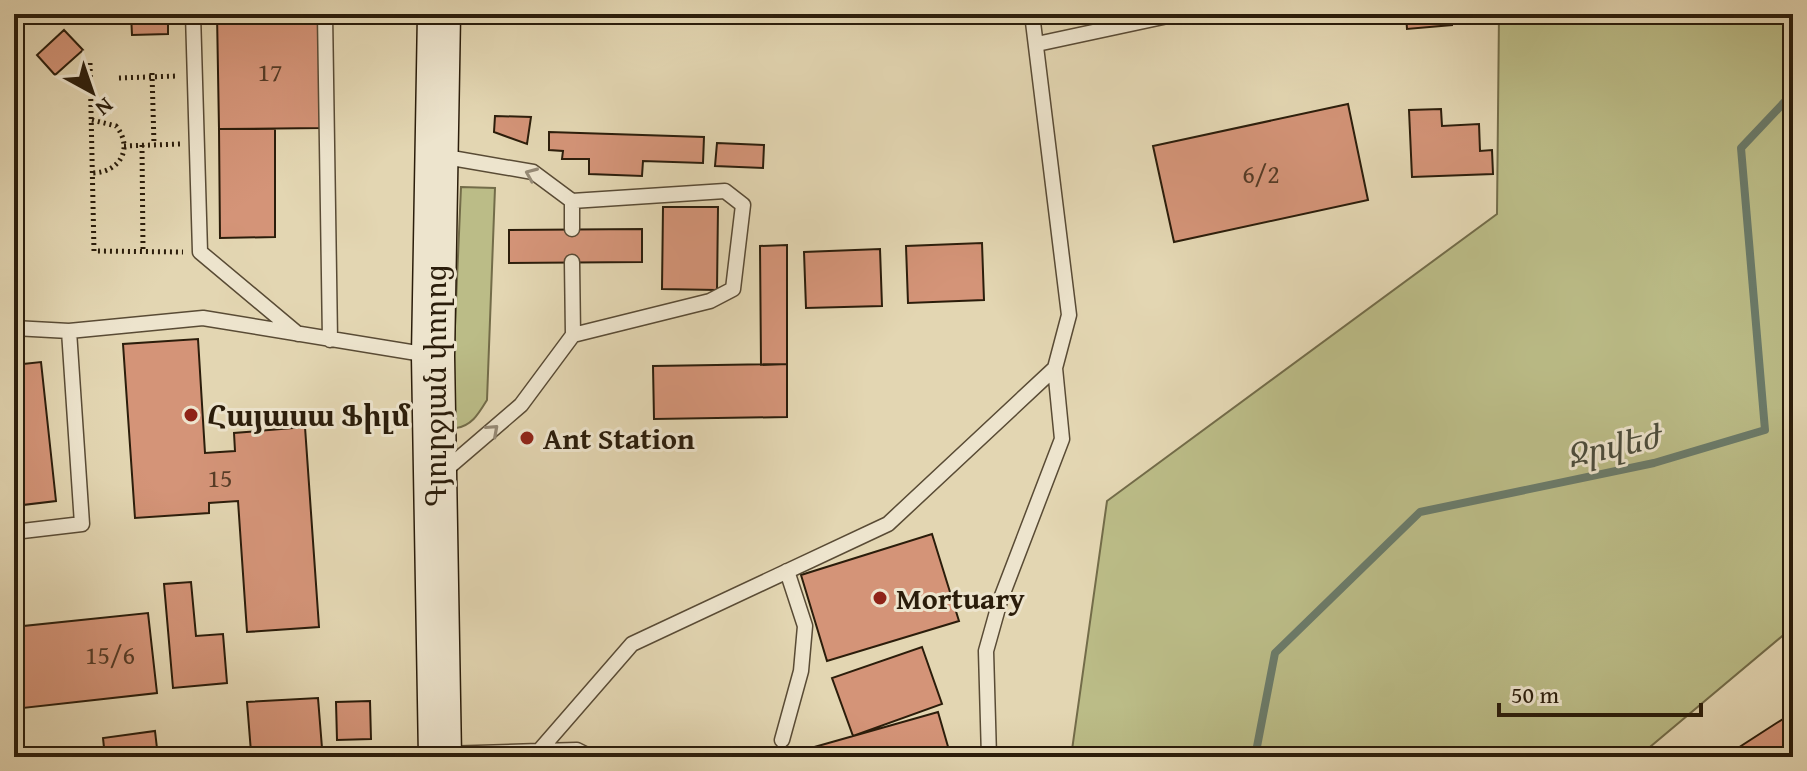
<svg xmlns="http://www.w3.org/2000/svg" width="1807" height="771" viewBox="0 0 1807 771" font-family="'Gentium Book Plus','Noto Serif Armenian',serif">
<rect width="100%" height="100%" fill="#e3d6b2"/>
<filter id="stains"><feTurbulence type="fractalNoise" baseFrequency=".0025" numOctaves="4"/><feColorMatrix values="0 0 0 0 .2 0 0 0 0 .09 0 0 0 0 .02 0 0 0 .5 -.17"/></filter>
<radialGradient id="worn" r=".72"><stop offset=".6" stop-color="#630" stop-opacity="0"/><stop offset="1" stop-color="#630" stop-opacity=".3"/></radialGradient>
<!-- green -->
<path fill="#bbbc87" stroke="#736c49" stroke-width="2" d="M1499,14h294v613l-155,130h-567l36,-256 390,-287z
M461,187l34,1 -8,212c-8,13 -15,26 -31,28l-5,-10z"/>
<g fill="none" stroke-linecap="round" stroke-linejoin="round">
<!-- stream -->
<path stroke="#6b7b6a" stroke-width="8" d="M1255,757l20,-104 145,-141 234,-49 111,-33 -24,-282 52,-55"/>
</g>
<!-- building -->
<path fill="#d49478" stroke="#2b1d0b" stroke-width="2" d="M131,14h37v20l-36,1z
M217,14h104l1,114 -103,1z
M1406,14h45l1,11 -45,4z
M64,30l19,20 -28,25 -18,-20z
M1348,104l20,96 -194,42 -21,-96z
M1441,109l1,17 37,-2 1,27 12,-1 1,24 -81,3 -3,-67z
M495,116l36,1 -4,27 -33,-12z
M219,129h56v108l-55,1z
M549,132l155,5 -1,26 -60,-2 -1,15 -53,-2v-15h-27l1,-8 -14,-1z
M717,143l47,2 -1,23 -48,-2z
M663,207h55l-1,83 -55,-1z
M642,229v33l-133,1v-33z
M982,243l2,57 -76,3 -2,-57z
M787,245v119l-26,1 -1,-119z
M880,249l2,57 -76,2 -2,-56z
M198,339l7,114 30,-2 -1,-18 71,-6 14,200 -72,5 -9,-131 -29,2v10l-74,5 -12,-174z
M41,362l15,139 -42,5v-141z
M787,364v53l-133,2 -1,-53z
M932,534l27,87 -132,40 -26,-86z
M191,582l5,54 27,-2 4,49 -54,5 -9,-104z
M148,613l9,80 -143,16v-82z
M922,647l20,57 -89,32 -21,-58z
M318,698l4,50 -71,4 -4,-50z
M370,701l1,38 -34,1 -1,-38z
M938,712l13,45h-172z
M1793,713v44h-69l51,-33z
M155,731l3,26h-53l-2,-19z"/>
<g fill="none" stroke-linecap="round" stroke-linejoin="round">
<!-- lane casing -->
<g stroke="#594b35" stroke-width="17">
<path id="lane" d="M193,14l7,238 98,82
M325,14l5,326
M14,17l5,-3
M1037,44l140,-30
M440,156l93,16 39,29v28
M572,201l153,-10 18,14 -10,84 -23,12 -137,34
M14,328l55,3
M443,472l78,-67 52,-70 -1,-73
M14,532l68,-8 -13,-193 134,-13 226,37
M782,740l19,-69 4,-45 -18,-55
M539,751l38,-1 14,7
M444,754l95,-3 93,-107 256,-120 167,-156 14,-53 -37,-301
M989,757l-3,-106 14,-50 62,-162 -7,-71"/>
</g>
<!-- secondary casing -->
<g stroke="#2b1d0b" stroke-width="45">
<path id="secondary" d="M439,14l-6,342 7,401"/>
</g>
<!-- path -->
<path stroke="#2b1d0b" stroke-width="5" stroke-dasharray="2 4" stroke-linecap="butt" d="M90,63l4,188 89,1
M152,73l2,71
M119,78l59,-2
M92,120l24,6c18,22 4,46 -23,47
M142,145l1,106
M124,146l56,-2"/>
<!-- lane -->
<use href="#lane" stroke="#ede4cd" stroke-width="14"/>
<!-- secondary -->
<use href="#secondary" stroke="#ede4cd" stroke-width="42"/>
</g>
<!-- one-way arrows -->
<defs><path id="oneway-chevron" d="M-2-3.5L2.5 0L-2 3.5" fill="none" stroke-width="1.6" stroke-linecap="round" stroke-linejoin="round" transform="scale(2)"/></defs>
<g stroke="#968a76">
<use href="#oneway-chevron" transform="translate(531 174) rotate(-157)"/>
<use href="#oneway-chevron" transform="translate(493 430) rotate(-42)"/>
</g>
<!-- markers -->
<g fill="#8f2418" stroke="#ede4cd" stroke-width="3">
<circle cx="191" cy="415" r="8"/>
<circle cx="527" cy="438" r="8"/>
<circle cx="880" cy="598" r="8"/>
</g>
<g text-anchor="middle" dominant-baseline="central" stroke-width="6" stroke-linejoin="round" paint-order="stroke">
<!-- number labels -->
<g font-size="26" fill="#553b26">
<text x="270" y="71">17</text>
<text x="1261" y="173">6/2</text>
<text x="220" y="477">15</text>
<text x="110" y="654">15/6</text>
</g>
<!-- street labels -->
<g font-size="30" fill="#2b1d0b" stroke="#ede4cd">
<text transform="translate(435 386) rotate(-90)">Գյուրջյան փողոց</text>
</g>
<!-- poi labels -->
<g font-size="30" font-weight="bold" fill="#2b1d0b" stroke="#ede4cd" text-anchor="start">
<text x="207" y="415">Հայասա Ֆիլմ</text>
<text x="543" y="438">Ant Station</text>
<text x="896" y="598">Mortuary</text>
</g>
<!-- water labels -->
<g font-size="32" font-style="italic" fill="#4b4c3b" stroke="#ede4cd">
<text transform="translate(1613 446) rotate(-13)">Ջրվեժ</text>
</g>
</g>
<!-- margin -->
<rect width="1807" height="771" fill="none" stroke="#e3d6b2" stroke-width="48"/>
<rect x="16" y="16" width="1775" height="739" fill="none" stroke="#2b1d0b" stroke-width="4"/>
<rect x="24" y="24" width="1759" height="723" fill="none" stroke="#2b1d0b" stroke-width="2"/>
<!-- north arrow -->
<g transform="translate(92 92) rotate(140)" stroke="#ede4cd" stroke-width="6" paint-order="stroke">
<path d="M0-6L14 30L0 20L-14 30Z" fill="#2b1d0b"/>
<text y="-12" font-size="22" font-weight="bold" text-anchor="middle" fill="#2b1d0b">N</text>
</g>
<!-- scale -->
<path d="M1499 703v12h202v-12" fill="none" stroke="#2b1d0b" stroke-width="4"/>
<text x="1511" y="703" font-size="24" fill="#2b1d0b" stroke="#ede4cd" stroke-width="6" paint-order="stroke">50 m</text>
<rect width="100%" height="100%" filter="url(#stains)"/>
<rect width="100%" height="100%" fill="url(#worn)"/>
</svg>
